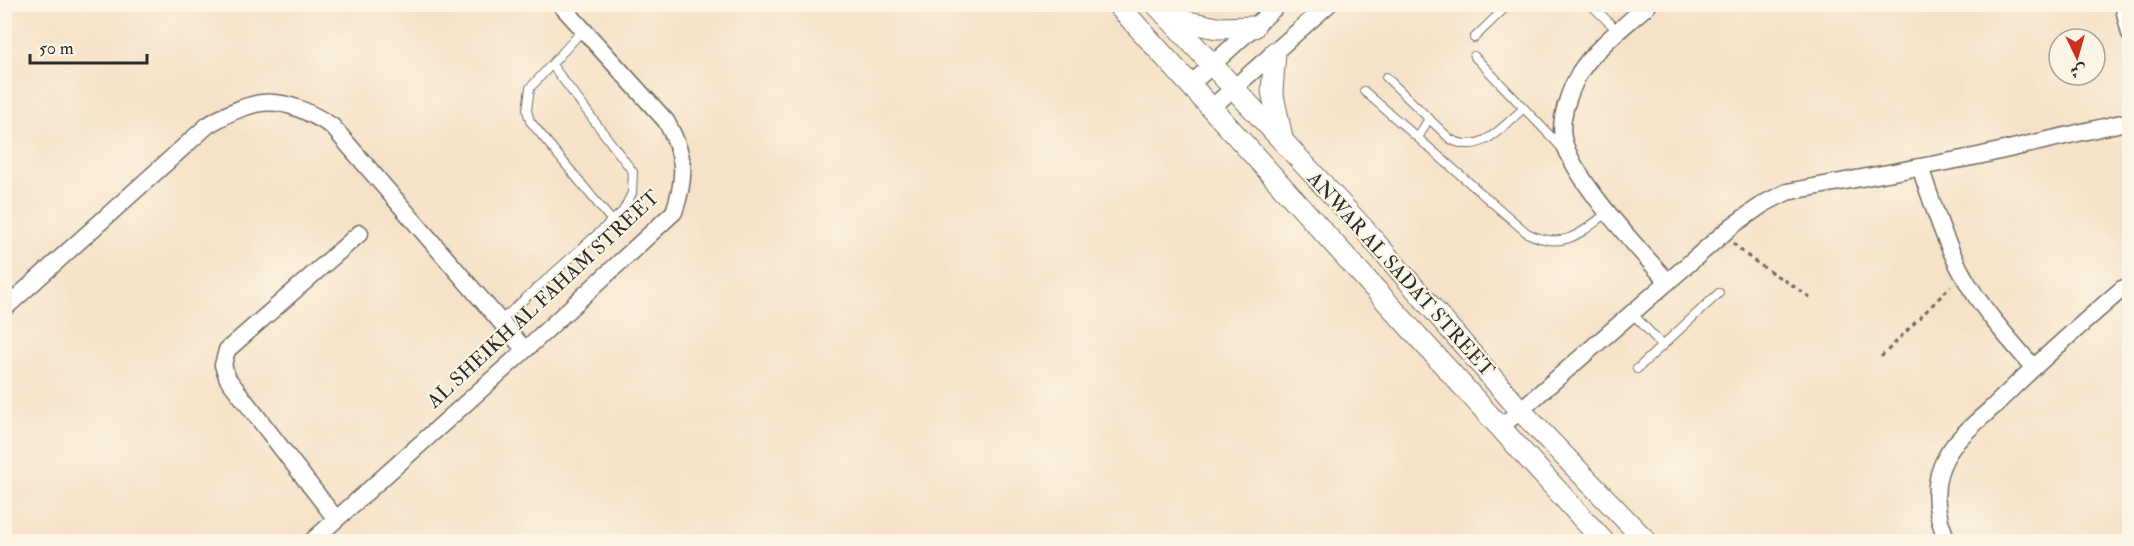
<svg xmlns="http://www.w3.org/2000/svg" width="2134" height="546" viewBox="0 0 2134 546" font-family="'IM FELL Double Pica',Amiri,serif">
<rect width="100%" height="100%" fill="#fcf5e5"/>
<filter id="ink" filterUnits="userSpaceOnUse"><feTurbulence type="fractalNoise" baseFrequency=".0167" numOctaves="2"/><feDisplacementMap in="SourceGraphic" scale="12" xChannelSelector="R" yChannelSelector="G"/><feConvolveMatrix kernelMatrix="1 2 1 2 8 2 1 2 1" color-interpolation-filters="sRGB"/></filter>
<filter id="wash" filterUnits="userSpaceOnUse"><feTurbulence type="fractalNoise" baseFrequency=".008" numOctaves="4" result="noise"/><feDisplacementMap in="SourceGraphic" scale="24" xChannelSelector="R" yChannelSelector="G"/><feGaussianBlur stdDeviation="1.35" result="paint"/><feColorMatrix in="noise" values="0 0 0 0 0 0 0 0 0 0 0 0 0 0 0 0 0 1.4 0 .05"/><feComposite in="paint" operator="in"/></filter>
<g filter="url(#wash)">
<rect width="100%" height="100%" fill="#f6e2c8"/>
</g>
<g filter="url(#ink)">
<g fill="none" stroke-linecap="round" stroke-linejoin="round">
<!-- service casing -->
<g stroke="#726b62" stroke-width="10">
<path id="service" d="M1590,4l28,27
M583,30l-53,58 -3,22 3,11 82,100
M1474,38l35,-34
M1474,56l88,92
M1386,77l64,62c31,17 52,-12 74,-31
M1364,91l163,142c36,18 53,1 81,-21
M1418,138l11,-20
M1632,313l31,33
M500,321l123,-110 9,-18 1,-21 -81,-107
M1637,369l82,-76"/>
</g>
<!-- minor casing -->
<g stroke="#726b62" stroke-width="19">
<path id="minor" d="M1649,4c-23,21 -52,42 -69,68 -10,18 -21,46 -17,66 9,41 76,111 105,144
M2123,4l7,30
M1190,85l89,-81
M1210,109l119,-105
M1920,167c14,41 27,83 50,120 18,29 41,54 63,80
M4,309l204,-184c50,-30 74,-30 124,1l193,224
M1501,427l231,-201 33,-23 22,-11 191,-36 152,-35
M336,519l-108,-140 -5,-14 4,-15 133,-117
M311,542l214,-192 149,-138c13,-37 11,-57 -8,-91l-106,-117
M1948,542c-13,-27 -17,-58 -2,-85 11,-20 31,-35 47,-50 41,-41 85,-80 129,-118l8,-3"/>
</g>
<!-- tertiary casing -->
<g stroke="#726b62" stroke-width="23">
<path id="tertiary" d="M1117,4l487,538
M1156,4l207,224 157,182 127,132
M1169,18l48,10 37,-1
M1275,52l-3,39 10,47"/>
</g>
<!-- path -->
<path stroke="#726b62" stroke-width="3" stroke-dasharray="4.5 4.5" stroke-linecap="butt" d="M1733,243c24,24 53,36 79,56
M1881,357l70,-71
M1908,542l7,-6 11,6"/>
<!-- service -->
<use href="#service" stroke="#fff" stroke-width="8"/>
<!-- minor -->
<use href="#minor" stroke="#fff" stroke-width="16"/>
<!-- tertiary -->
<use href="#tertiary" stroke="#fff" stroke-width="21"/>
</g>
</g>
<g text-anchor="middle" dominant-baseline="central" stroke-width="4.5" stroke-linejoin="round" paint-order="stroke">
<!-- street labels -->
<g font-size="20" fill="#2b2b2b" stroke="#fcf5e5">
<text transform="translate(1401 274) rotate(48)">ANWAR AL SADAT STREET</text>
<text transform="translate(543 299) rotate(-43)">AL SHEIKH AL FAHAM STREET</text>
</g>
</g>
<!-- margin -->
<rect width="2134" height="546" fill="none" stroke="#fcf5e5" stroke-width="24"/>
<!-- north arrow -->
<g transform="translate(2077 57) rotate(175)"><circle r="28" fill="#fcf5e5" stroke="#a8a49b" stroke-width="1.5"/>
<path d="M0-4.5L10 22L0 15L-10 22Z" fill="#c8321e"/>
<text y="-9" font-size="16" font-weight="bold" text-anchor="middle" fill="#2b2b2b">ش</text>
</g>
<!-- scale -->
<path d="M30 54v9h117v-9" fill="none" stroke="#2b2b2b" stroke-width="3"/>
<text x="39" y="54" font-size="18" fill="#2b2b2b" stroke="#fcf5e5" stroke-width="4.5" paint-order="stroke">50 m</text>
</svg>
